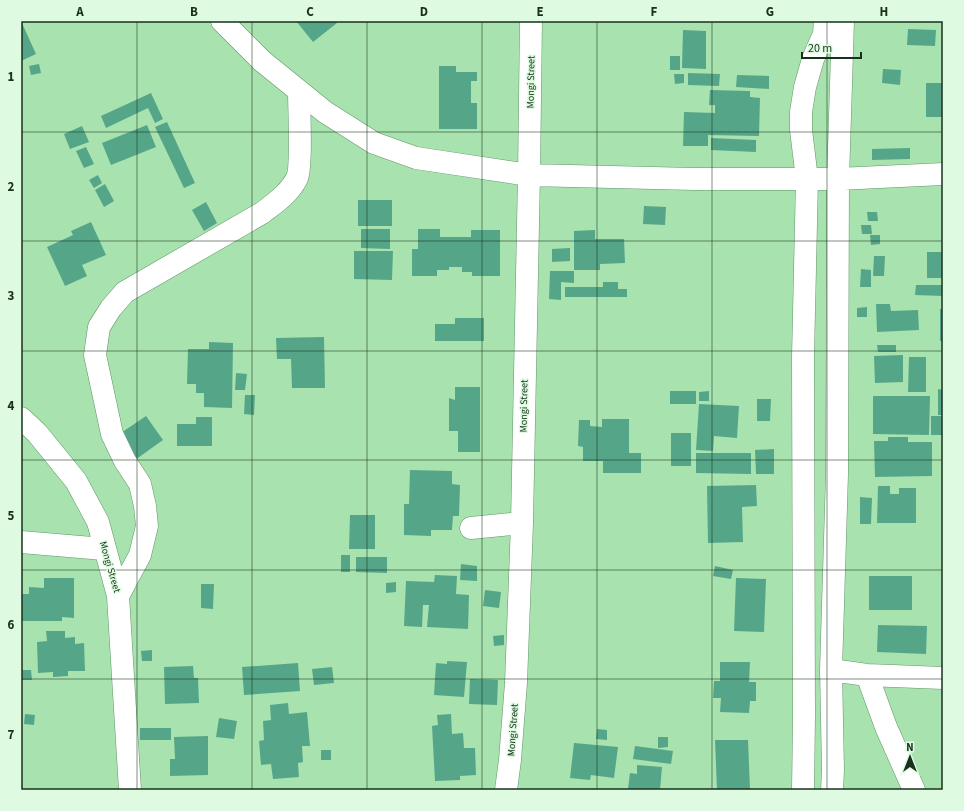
<svg xmlns="http://www.w3.org/2000/svg" width="964" height="811" viewBox="0 0 964 811" font-family="'Source Sans 3',sans-serif">
<rect width="100%" height="100%" fill="#a8e2af"/>
<!-- building -->
<path fill="#55a689" d="M21,21l15,33 -15,7z
M296,21h39l2,2 -24,19z
M908,29l28,1 -1,16 -28,-1z
M683,30l23,1v38l-24,-1z
M670,56h10v14h-10z
M39,64l2,9 -10,2 -2,-9z
M439,66h17v6h21v9h-6v22h6v26h-38z
M883,69l18,1 -1,15 -18,-2z
M688,73l32,1 -1,12 -31,-1z
M674,74h10v9l-9,1z
M737,75l32,1v13l-33,-2z
M926,83h17v34h-17z
M710,90l40,1v6l10,1 -1,38 -51,-1v11h-25l1,-34 31,1v-8h-6z
M151,93l12,26 -8,4 -7,-15 -42,20 -5,-12z
M167,122l28,61 -11,5 -29,-61z
M147,125l9,22 -45,18 -9,-22z
M82,126l7,16 -19,7 -6,-15z
M711,138l45,2v12l-45,-2z
M86,147l8,17 -10,4 -8,-17z
M910,148v11l-38,1v-11z
M98,175l4,8 -8,5 -5,-8z
M105,184l9,17 -10,6 -9,-17z
M358,200h34v26h-34z
M206,202l11,21 -13,8 -12,-21z
M644,206l22,1 -1,18 -22,-1z
M867,212h10l1,9h-10z
M91,222l15,33 -24,10 5,11 -22,10 -18,-39 26,-12 -2,-4z
M861,225h10l1,9h-10z
M361,229h29v20l-29,-1z
M418,229h22v8h31v-7h29v46h-28v-4h-10v-5h-13v3h-12v6h-25v-27h6z
M595,230v9h29l1,24 -25,1v6h-26v-39z
M870,235h10v9l-9,1z
M570,248v13l-18,1v-13z
M354,251h39l-1,29 -38,-1z
M927,252h15l1,26h-16z
M874,256h11l-1,20h-11z
M861,269l10,1v17h-11z
M550,271h24v12l-13,-1v18l-12,-1z
M603,282h15v7h9v8h-62v-10h38z
M916,285h27v11l-28,-1z
M876,304h14l1,7 27,-1 1,20 -42,2z
M867,307v10h-10v-9z
M940,309h3v32h-3z
M455,318h29v23h-49v-17h20z
M324,337l1,51h-33l-1,-29h-14l-1,-21z
M209,342l24,1 -1,65 -28,-1v-14h-8v-9h-9l1,-35h21z
M877,345h19v7h-18z
M903,355v27l-28,1 -1,-27z
M909,357h17v35h-18z
M236,373l11,1 -2,16h-10z
M455,387h25v65h-22v-21h-9v-33l6,2z
M938,389l5,1v25h-5z
M670,391h26v13h-26z
M709,391v10h-10v-9z
M245,395h10l-1,20 -10,-1z
M873,396h57l-1,39 -56,-1z
M757,399h14l-1,22h-13z
M699,404l40,2 -2,32 -23,-2 -1,15 -17,-1z
M146,416l17,24 -28,20 -17,-25z
M931,416h12v19h-12z
M196,417h16v29h-35v-22h19z
M602,419h27v34h12v20h-38v-12h-20v-14l-5,-1 1,-26h11v6l12,1z
M671,433h20v33h-20z
M888,437h20v5h24v34l-57,1 -1,-36h14z
M774,449v25h-18l-1,-24z
M696,453h55v21l-55,-1z
M410,470l42,1v13l8,1 -1,31h-6l-1,14h-21v6l-27,-1v-31h5z
M756,485l1,21 -15,1 1,35 -35,1 -1,-57z
M878,486h12v8h9v-6h17v35h-39z
M860,497l12,1 -1,26h-11z
M350,515h25v34h-26z
M341,555h9v17h-9z
M356,557h31v16l-31,-1z
M461,564l16,2v15l-17,-1z
M715,566l18,4 -2,9 -18,-3z
M435,575l22,1 -1,18 13,1 -1,34 -41,-2 2,-22h-6l-1,22 -18,-1 2,-45 28,1z
M869,576h43v34h-43z
M44,578h30v40l-12,-1v4h-41v-27h8v-7l15,1z
M736,578l30,1 -2,53 -30,-1z
M396,582v10l-10,1v-10z
M201,584h13l-1,25 -12,-1z
M485,590l16,2 -2,16 -16,-2z
M878,625l49,1 -1,28 -49,-2z
M46,631h19v7l10,-1v7l9,-1 1,28h-17v5l-15,1v-5l-15,1 -1,-31 10,-1z
M504,635v10l-10,1 -1,-10z
M152,650v11h-10l-1,-10z
M447,661l20,1 -3,35 -30,-2 2,-32 11,1z
M720,662h30l-1,20h7v19h-6l-1,12 -29,-1 1,-14h-8l1,-17h6z
M298,663l2,28 -56,4 -2,-28z
M193,666l1,12h4l1,25 -34,1 -1,-37z
M332,667l2,16 -20,2 -2,-16z
M22,670h9l1,10h-10z
M470,679l28,1 -1,25 -28,-1z
M288,703l1,11 18,-2 3,34h-8l1,16 -5,1 1,14 -26,2 -2,-15 -10,1 -2,-24 5,-1 -1,-19 8,-1 -1,-15z
M25,714l10,1 -1,10 -10,-1z
M451,714l1,20 11,-1 1,15h11l1,27 -16,1v4l-25,1 -3,-55 6,-1 -1,-10z
M219,718l18,3 -3,18 -18,-2z
M140,728h31v12h-31z
M597,729l10,1v10l-11,-1z
M208,736v39l-38,1v-17h5l-1,-22z
M658,737h10v10l-10,1z
M715,740h33l2,49 -33,1z
M574,743l44,4 -4,31 -23,-3 -1,5 -20,-2z
M635,746l38,5 -2,13 -38,-5z
M321,750h10v10h-10z
M637,765l25,2 -2,23 -32,-1 2,-16 7,1z"/>
<g fill="none" stroke-linecap="round" stroke-linejoin="round">
<!-- minor casing -->
<g stroke="#609767" stroke-width="23">
<path id="minor" d="M222,21l40,40 63,51 49,31 42,15 113,17 165,4h144l105,-5
M21,418l16,15 39,48 22,41 20,74 12,194
M471,528l51,-5
M21,542l83,7
M118,596l22,-41 7,-29 -2,-20 -5,-22 -15,-23 -13,-27 -17,-79 4,-28 12,-19 14,-16 137,-79c13,-10 27,-19 35,-35 5,-11 2,-71 2,-87
M831,670l36,5 76,3
M867,675l19,52 28,63
M506,790l4,-30 6,-77 6,-160 7,-348 2,-154
M803,790l1,-72 -1,-361 4,-178 -6,-49v-18l4,-25 8,-28 11,-25 1,-13
M832,790l1,-20 -2,-100 6,-196 1,-295 5,-158"/>
</g>
<!-- minor -->
<use href="#minor" stroke="#fff" stroke-width="22"/>
</g>
<!-- grid -->
<path fill="none" stroke="#19301c" stroke-width="1" stroke-opacity="0.55" d="M137,21v769M252,21v769M367,21v769M482,21v769M597,21v769M712,21v769M827,21v769M21,132h922M21,241h922M21,351h922M21,460h922M21,570h922M21,679h922"/>
<g text-anchor="middle" dominant-baseline="central" stroke-width="3" stroke-linejoin="round" paint-order="stroke">
<!-- street labels -->
<g font-size="10" fill="#19301c" stroke="#defbe1">
<text transform="translate(531 82) rotate(-89)">Mongi Street</text>
<text transform="translate(524 406) rotate(-89)">Mongi Street</text>
<text transform="translate(110 567) rotate(74)">Mongi Street</text>
<text transform="translate(513 730) rotate(-86)">Mongi Street</text>
</g>
</g>
<!-- border -->
<rect width="964" height="811" fill="none" stroke="#defbe1" stroke-width="44"/>
<!-- north arrow -->
<g transform="translate(910 757)" stroke="#defbe1" stroke-width="3" paint-order="stroke">
<path d="M0-3L7 15L0 10L-7 15Z" fill="#19301c"/>
<text y="-6" font-size="11" font-weight="bold" text-anchor="middle" fill="#19301c">N</text>
</g>
<!-- scale -->
<path d="M802 52v6h59v-6" fill="none" stroke="#19301c" stroke-width="2"/>
<text x="808" y="52" font-size="12" fill="#19301c" stroke="#defbe1" stroke-width="3" paint-order="stroke">20 m</text>
<rect x="22" y="22" width="920" height="767" fill="none" stroke="#19301c" stroke-width="1.5"/>
<g font-size="13" text-anchor="middle" font-weight="bold" fill="#19301c">
<text x="80" y="16">A</text>
<text x="194" y="16">B</text>
<text x="310" y="16">C</text>
<text x="424" y="16">D</text>
<text x="540" y="16">E</text>
<text x="654" y="16">F</text>
<text x="770" y="16">G</text>
<text x="884" y="16">H</text>
<text x="11" y="81">1</text>
<text x="11" y="191">2</text>
<text x="11" y="300">3</text>
<text x="11" y="410">4</text>
<text x="11" y="520">5</text>
<text x="11" y="629">6</text>
<text x="11" y="739">7</text>
</g>
</svg>
